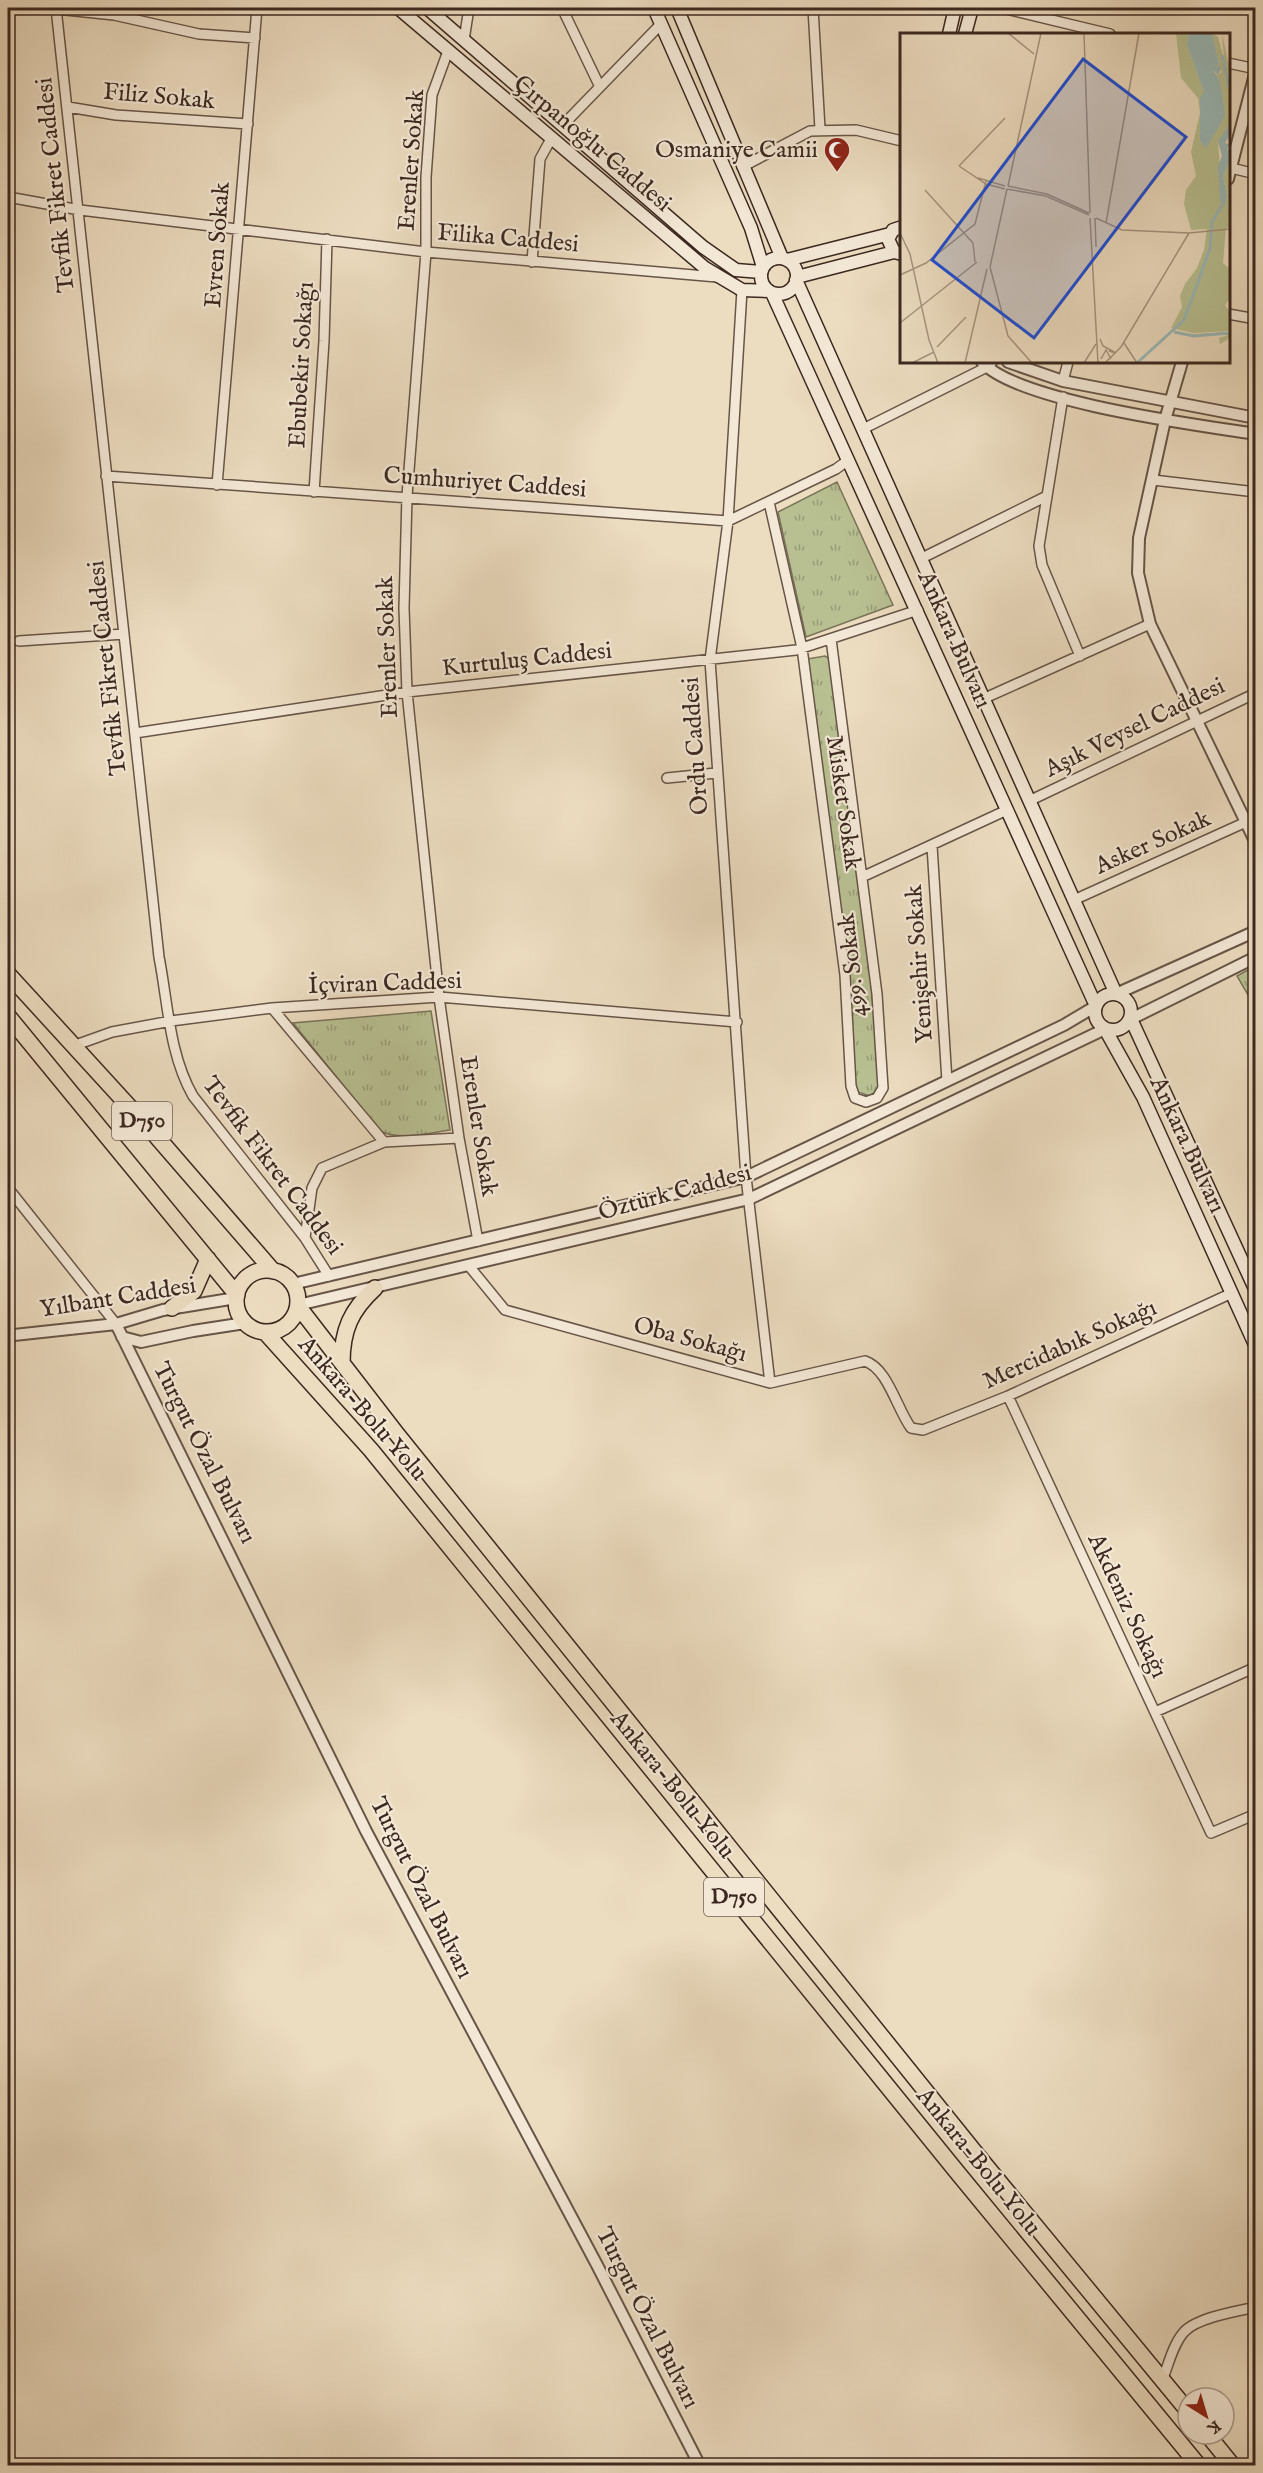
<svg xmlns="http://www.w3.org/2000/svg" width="1263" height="2473" viewBox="0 0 1263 2473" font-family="'IM FELL English',serif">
<defs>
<pattern id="park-tufts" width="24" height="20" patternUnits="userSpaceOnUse" patternTransform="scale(1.5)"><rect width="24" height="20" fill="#b8c092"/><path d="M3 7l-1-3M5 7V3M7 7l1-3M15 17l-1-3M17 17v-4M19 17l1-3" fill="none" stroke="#979c77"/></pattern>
</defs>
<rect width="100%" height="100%" fill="#ecdcc0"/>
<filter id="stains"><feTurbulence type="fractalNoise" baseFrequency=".00333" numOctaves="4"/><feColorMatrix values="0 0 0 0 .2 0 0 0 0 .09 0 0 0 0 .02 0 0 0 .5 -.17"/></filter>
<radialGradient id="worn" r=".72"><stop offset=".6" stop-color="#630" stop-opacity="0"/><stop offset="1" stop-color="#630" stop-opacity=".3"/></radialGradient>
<!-- park -->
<path fill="url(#park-tufts)" stroke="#7a7459" stroke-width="1.5" d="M837,482l56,123 -87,32 -28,-125z
M825,656l5,3c19,142 42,285 50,428l-10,9 -12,-4 -4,-8 -2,-69 -45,-356z
M1255,966v41l-18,-31z
M431,1011l19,119c-21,3 -50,11 -70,1l-87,-108z"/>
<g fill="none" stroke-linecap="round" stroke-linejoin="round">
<!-- minor casing -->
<g stroke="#685548" stroke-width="12">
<path id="minor" d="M56,8l103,949c9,46 10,97 34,139l112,142 24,38
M562,8l37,77
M813,8l7,121
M1002,8l108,26
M56,9l58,6 85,19 56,4
M464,40l5,-32
M448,51l-16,44 -6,82v75l-19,244 -3,112 3,84 32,305 20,141 19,103
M1228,63l28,6
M68,107l48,8 132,9
M562,126l99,-102
M742,167l68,-36 46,-1 46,11
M1231,168l25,6
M8,197l72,13 346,42 291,25
M532,262l8,-103 12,-22
M742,290l-14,231 -18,139 36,517 24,206
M1228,314l28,5
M1063,381l5,-19
M1063,397l-24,149 3,19 38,91
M863,429l124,-62 5,-5
M106,476l622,45 108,-52 11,-8
M1153,480l103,12
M217,485l40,-477
M314,492l10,-151 3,-102
M769,502l33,146 43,327 6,111 4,12 11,4 11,-4 6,-10 -6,-94 -46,-355
M922,558l125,-62
M19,641l105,-7
M985,698l165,-74
M135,733l272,-41 389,-42 122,-40
M667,778l49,-5
M1031,800l225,-107
M932,846l15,235
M862,877l145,-67
M1076,899l170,-77
M272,1008l112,134
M73,1046l39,-14 59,-11 101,-13 167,-11 298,25
M8,1188l108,136
M305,1238l7,-50 10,-20 62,-26 75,-4
M469,1266l36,44 265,73 95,-22c23,8 31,46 46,67l12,2 85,-34 224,-103
M1008,1396l203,437 45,-19
M1155,1712l101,-45
M1162,2381c6,-15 11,-37 22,-49 12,-14 53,-21 72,-25"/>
</g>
<!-- tertiary casing -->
<g stroke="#685548" stroke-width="14">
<path id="tertiary" d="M1228,179l28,-109
M982,362c36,40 216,63 274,72
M1008,362l55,19 193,37
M1182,362l-17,58 -26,118 -1,35 12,51 106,219
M1116,994l140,-63
M1131,1019l125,-62
M293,1284l453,-107 318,-152 32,-19
M298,1305l451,-106 356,-170
M116,1324l250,507 231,434 103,201
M122,1337l19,5 52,-11 52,-8
M8,1338l6,-3 102,-11 47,-14 73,-12"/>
</g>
<!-- secondary casing -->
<g stroke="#3c2820" stroke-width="15">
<path id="secondary" d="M398,8l307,260 37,22 27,1
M427,8l276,239 33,23 25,2
M654,8l97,220 12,39
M677,8l105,250
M949,34l6,-26
M965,34l7,-26
M894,252l-6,-13 5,-9 9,-3
M761 276a18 18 0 1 1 36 0a18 18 0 1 1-36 0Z
M787,260l103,-26
M797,277l97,-25 8,2
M796,280l320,714
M772,293l324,713
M1095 1012a18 18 0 1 1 36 0a18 18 0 1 1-36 0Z
M1131,1019l125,272
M1105,1029l38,68 113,250"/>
</g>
<!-- trunk casing -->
<g stroke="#3c2820" stroke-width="18">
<path id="trunk" d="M8,974l149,163 116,134
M8,1016l229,279
M236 1301a31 31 0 1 1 62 0a31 31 0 1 1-62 0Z
M298,1306l98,127 581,722 211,256
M172,1308l22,-17 14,-32
M265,1332l106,118 586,722 242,294
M342,1363c0,-33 9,-53 33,-75
M1207,2434l26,32"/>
</g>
<!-- minor -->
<use href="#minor" stroke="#f3e8d6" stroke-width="9"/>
<!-- tertiary -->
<use href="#tertiary" stroke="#f3e8d6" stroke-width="10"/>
<!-- secondary -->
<use href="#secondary" stroke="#f3e8d6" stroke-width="12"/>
<!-- trunk -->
<use href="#trunk" stroke="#ecdcc0" stroke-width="15"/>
</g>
<!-- icons -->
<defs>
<g id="mosque-pin" transform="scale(1.35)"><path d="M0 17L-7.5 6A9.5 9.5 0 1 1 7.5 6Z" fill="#8f2418" stroke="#f3e8d6"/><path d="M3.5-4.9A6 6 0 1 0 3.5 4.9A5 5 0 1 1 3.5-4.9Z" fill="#fff"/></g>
</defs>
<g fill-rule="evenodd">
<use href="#mosque-pin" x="837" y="150"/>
</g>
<g text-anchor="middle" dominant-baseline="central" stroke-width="4.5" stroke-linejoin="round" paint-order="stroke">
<!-- shield labels -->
<g fill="#f3e8d6" stroke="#736257" stroke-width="1.5">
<rect x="112" y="1102" width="60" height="38" rx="4.5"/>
<rect x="704" y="1878" width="60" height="38" rx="4.5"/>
</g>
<g font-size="22" font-weight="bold" fill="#3c2820">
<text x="142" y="1121">D750</text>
<text x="734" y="1897">D750</text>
</g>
<!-- street labels -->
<g font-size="24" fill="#3c2820" stroke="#f3e8d6">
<text transform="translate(159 97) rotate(5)">Filiz Sokak</text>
<text transform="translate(592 144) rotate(40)">Çırpanoğlu Caddesi</text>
<text transform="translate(412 160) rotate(-86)">Erenler Sokak</text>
<text transform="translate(56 185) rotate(-96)">Tevfik Fikret Caddesi</text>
<text transform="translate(508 239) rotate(5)">Filika Caddesi</text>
<text transform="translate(218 245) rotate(-86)">Evren Sokak</text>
<text transform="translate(302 365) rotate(-87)">Ebubekir Sokağı</text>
<text transform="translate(485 483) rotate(4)">Cumhuriyet Caddesi</text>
<text transform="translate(954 640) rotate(66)">Ankara Bulvarı</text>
<text transform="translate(388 647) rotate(-92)">Erenler Sokak</text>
<text transform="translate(527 660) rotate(-6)">Kurtuluş Caddesi</text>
<text transform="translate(108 668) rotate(-96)">Tevfik Fikret Caddesi</text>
<text transform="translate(1135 728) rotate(-26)">Aşık Veysel Caddesi</text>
<text transform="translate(696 746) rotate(-94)">Ordu Caddesi</text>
<text transform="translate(843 803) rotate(82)">Misket Sokak</text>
<text transform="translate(1153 843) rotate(-24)">Asker Sokak</text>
<text transform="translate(920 964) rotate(-94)">Yenişehir Sokak</text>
<text transform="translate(853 965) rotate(-97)">499. Sokak</text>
<text transform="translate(385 984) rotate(-2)">İçviran Caddesi</text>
<text transform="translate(478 1126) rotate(81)">Erenler Sokak</text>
<text transform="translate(1187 1145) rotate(65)">Ankara Bulvarı</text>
<text transform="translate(272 1166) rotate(53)">Tevfik Fikret Caddesi</text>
<text transform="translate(675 1193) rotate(-15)">Öztürk Caddesi</text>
<text transform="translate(118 1298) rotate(-9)">Yılbant Caddesi</text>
<text transform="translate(690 1340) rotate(15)">Oba Sokağı</text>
<text transform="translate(1070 1345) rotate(-24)">Mercidabık Sokağı</text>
<text transform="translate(362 1409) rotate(49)">Ankara-Bolu Yolu</text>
<text transform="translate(204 1453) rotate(63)">Turgut Özal Bulvarı</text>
<text transform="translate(1127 1606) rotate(65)">Akdeniz Sokağı</text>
<text transform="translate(672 1785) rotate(51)">Ankara-Bolu Yolu</text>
<text transform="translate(421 1888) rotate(63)">Turgut Özal Bulvarı</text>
<text transform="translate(978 2162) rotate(51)">Ankara-Bolu Yolu</text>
<text transform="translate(647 2318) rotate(63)">Turgut Özal Bulvarı</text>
</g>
<!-- poi labels -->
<g font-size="24" fill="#3c2820" stroke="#f3e8d6" text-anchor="end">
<text x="818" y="150">Osmaniye Camii</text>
</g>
</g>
<!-- overview -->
<g transform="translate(900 33)">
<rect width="330" height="330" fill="#ecdcc0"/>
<path d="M276,0h13l-2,12 17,47 -3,10 -1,39 5,2 19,-26 -4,-36 -7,-11 5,5 4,-3 -6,-6 3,-3 -7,-30 6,4 6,22 -2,-26 7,33 1,64 -12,11 5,65 4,-10 -4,-20 7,-16v67l-4,1 -3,35 7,6v30l-5,6 5,7v19l-37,2 -22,-5 11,-21 -2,-11 5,-12 12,-16 7,-18 3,-21 -16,1 -7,-26 2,-14 10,-14 -5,-24 9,-39 -2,-15 -17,-20zM330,299v6l-10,6 -1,-6 9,-3h-52z" fill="#b8c092"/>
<path d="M289,0h23l7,30 -3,3h5l-2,9 -6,-5 7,11 5,35 -19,32 -6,-7v-43l4,-6 -17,-47zM329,92l1,10 -5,8 5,1 -3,6 3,-1v11l-7,16 4,20 -3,11 -4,-7 -2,-34 4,-10 -4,-15z" fill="#9abab9"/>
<path fill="none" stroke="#9abab9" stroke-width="3" d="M322,22l8,36M274,299l20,4 36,-3M237,330l47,-43 26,-71 2,-27 12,-20"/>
<path fill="none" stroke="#a69480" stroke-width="1.5" d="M108,0l26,21M184,0l6,180M59,133l46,-48M59,133l27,18 19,5M78,145l27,8M108,153l39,8 42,19M108,153l33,-153M107,156l39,7 43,19M25,157l48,53 2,19M190,185l8,145M195,185l1,29M196,185l26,12 67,3 41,-4M206,190l33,-190M0,200l10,21 19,86 9,23M90,234l18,69 24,27M90,234l17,-78M0,242l26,-12 49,-39 11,-43M0,290l77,-61M200,306l3,7 13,7 -7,-2M224,310l13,20M37,314l29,-30M221,314l68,-114M201,326l5,-9 5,9M12,330l22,-11M65,330l22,-94M184,330l12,-19M205,330l16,-16"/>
<path fill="#1d4ed8" fill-opacity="0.15" stroke="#1d4ed8" stroke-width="3" d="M183,26l103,78 -152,201 -102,-78z"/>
<rect width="330" height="330" fill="none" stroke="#3c2820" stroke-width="3"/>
</g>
<!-- margin -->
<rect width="1263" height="2473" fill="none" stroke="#ecdcc0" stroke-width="30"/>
<rect x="9" y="9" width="1245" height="2455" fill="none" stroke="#3c2820" stroke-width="3"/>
<rect x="15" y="15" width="1233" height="2443" fill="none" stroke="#3c2820" stroke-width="1.5"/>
<!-- north arrow -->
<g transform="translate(1206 2416) rotate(143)"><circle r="28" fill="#f3e8d6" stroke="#aa9b8d" stroke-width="1.5"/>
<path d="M0-4.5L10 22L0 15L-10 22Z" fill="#8f2418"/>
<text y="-9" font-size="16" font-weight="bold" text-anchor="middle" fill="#3c2820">K</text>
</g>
<rect width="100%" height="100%" filter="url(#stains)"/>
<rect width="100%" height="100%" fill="url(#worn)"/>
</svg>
